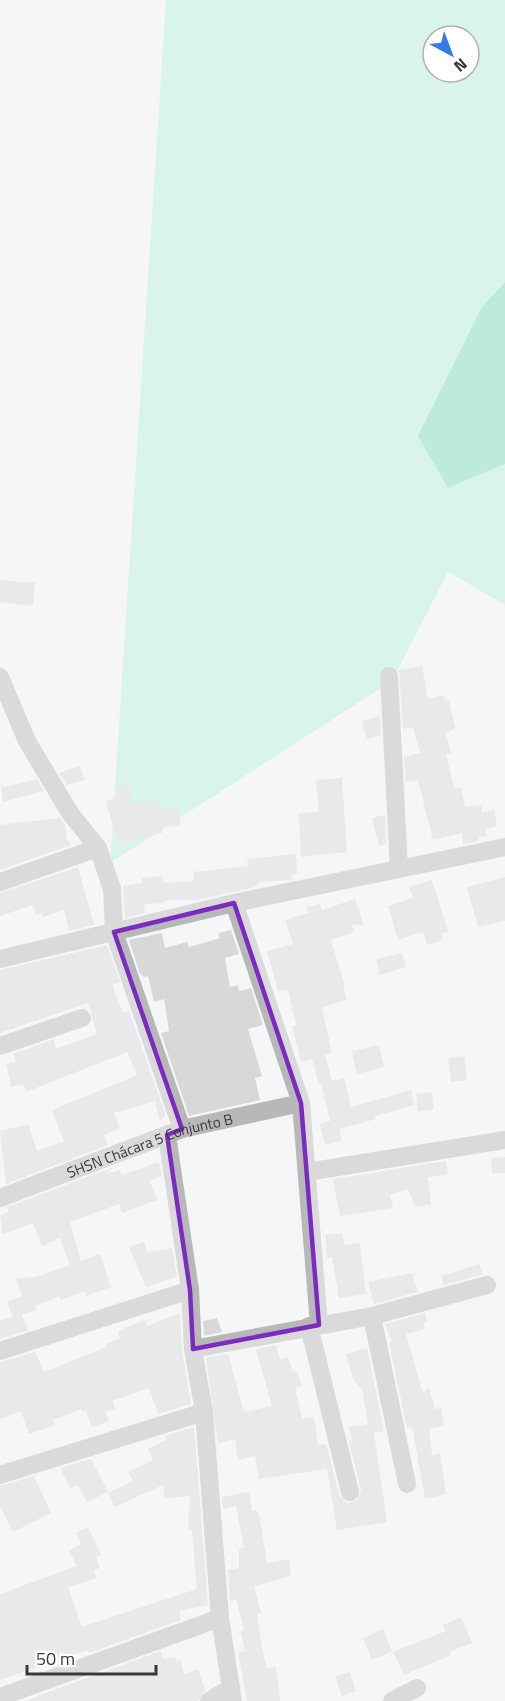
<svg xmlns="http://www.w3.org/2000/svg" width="505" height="1701" viewBox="0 0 505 1701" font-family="'Titillium Web',sans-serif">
<rect width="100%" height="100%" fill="#f5f6f7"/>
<!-- green -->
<path fill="#b7f3d7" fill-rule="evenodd" d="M166,0h339v282l-23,25 -34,181 57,-24v141l-57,-33 -56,109 -282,182zM433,36h36v36h-36z"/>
<!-- forest -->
<path fill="#79ddb3" d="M505,282v182l-57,24 -30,-52 64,-129z"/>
<!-- building -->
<path fill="#d9d8d9" d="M0,580l35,3 -2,23 -33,-4z
M422,666l6,33 16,-4 1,6 4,-1 6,28 -9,6 5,19 -5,1 8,34 7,-1 4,20 16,-2 1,8 12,-3 3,16 -12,3 2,7 -8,1v4l-16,3 -1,-11 -29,7 -15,-60 -12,2 -2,-25 16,-4 -7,-26 -10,2 -4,-59z
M380,716l1,19 -14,4 -5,-18z
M80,766l5,14 -18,5 -8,-12z
M342,778l5,74 -46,5 -2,-44 20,-1 -3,-32z
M37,779l7,12 -41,11 -2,-14z
M129,785l4,19 26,-4 1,10 20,-2v18l-18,1v6l-44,10 -12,-42 12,-3 -2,-10z
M385,815l1,29 -7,2 -7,-28z
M60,818l5,7 2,16h2l2,4 -71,25v-45z
M296,854l1,20 -6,1 1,5 -33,2v2l-7,4 -56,12h-31v3l-21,1 1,9 -20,5 -2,-32 19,-3v-5l21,-2 1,7 30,-2 -1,-9 55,-6 -1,-7z
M78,867l16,58 -25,6 -5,-21 -21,7 -2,-4 -5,2 -3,-10 -33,11v-23z
M505,877v44l-27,6 -11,-40z
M432,880l16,51 -7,3 2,6 -16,5 -4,-13 -25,8 -10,-34 25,-8 -4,-11z
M355,899l9,26 -13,-1 3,8 -23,8 14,46 -2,2 4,11 -25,9 10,45 -7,2 7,26 -5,1 17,-4 7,29 60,-17 3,15 -39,11 1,3 -37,10 3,12 -17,4 -5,-21 10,-3 -9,-37 -2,1 -7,-26 -11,3 -9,-36 4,-1 -8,-35 -10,1 -11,-40 26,-7 -8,-24 23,-7 -1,-6 13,-3 2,6z
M231,930l8,24 -14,4 5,29 8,-2 1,6 12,-3 12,37 -15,4 14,47 -7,2 5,22 -71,16 -28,-83 8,-2 -5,-32 -10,3 -6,-26 -4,1 -4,-3 -11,-34 33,-7 3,15 22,-6 2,5 31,-9 -2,-5z
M107,945l13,37 -8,3 11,28 6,-2 37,105 -6,5 -5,-20 -41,12 6,15 -16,7 4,10 -102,39 -6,-53 28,-7 9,27 27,-10 -12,-31 85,-35 -10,-23 -101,40 -3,-8 -12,3 -5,-23 10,-2 -3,-8 41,-15 2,10 41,-15 -9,-31 -88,30v-63z
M402,953l4,14 -26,8 -4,-16z
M379,1045l5,22 -27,7 -5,-23z
M464,1056l3,24 -16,2 -3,-24z
M432,1092l2,17 -16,3 -2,-18z
M505,1157v16h-13l-1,-15z
M446,1161l2,14 -20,2 3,27 -16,3 -7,-18 -18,6 3,13 -53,8 -7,-37z
M159,1162l3,14 -12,5 7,19 -35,13 -3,-9 -49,18 11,39 19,-7 11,33 -25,9 -1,-5 -24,9 -1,-4 -25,10 1,4 -14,5 6,15 -28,9v-18l13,-4 -6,-15 15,-6 -6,-18 20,-1 34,-12 -10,-27 -18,8 -9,-23 -30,11 -3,-19 9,-3 -2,-5 107,-40 -8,7 14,-4 2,5z
M342,1233l2,12 16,-2 6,51 -27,4 -7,-41 -5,1 -2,-23z
M144,1242l4,10 24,-4 5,29 -31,10 -17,-40z
M479,1264l4,10 -39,11 -3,-9z
M412,1273l6,19 -44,12 -6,-22z
M180,1313l2,38 9,53 -33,10 -9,-26 -37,13 3,8 -10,2 4,10 -17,6 -6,-16 -3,1 -1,-3 -29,11 2,5 -26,9 -8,-23 -21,8v-57l35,-10 9,20 62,-25 -1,-3 15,-6 -2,-6 4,-3 23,-9 2,6z
M425,1313l2,9 -4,1 2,6 -19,5 17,59 6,-6 6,22 6,-1 3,18 -15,3 3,26 8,-2 6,41 -21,5 -12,-68 -2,-4 -4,1 -18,-85 3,-1 -7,-18z
M217,1318l5,14 -18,4 -1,-15z
M276,1345l4,15 8,-3 5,15 4,-1 5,15 -7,2 7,31 12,-2 4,28 8,-1 13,51 8,8 10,-3 4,-10 -12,-49 3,-1 -3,-13 19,-3 -6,-35 -9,-10 -7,-25 21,-6 17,83 -10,2 13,89 -50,8 -10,-61 -68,10 -4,-23 -17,4 -3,-21 -17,4 -12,-85 22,-4 16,58 28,-6 -16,-57z
M194,1427l14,178 -29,6 2,9 -92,33 -1,-3 -88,30v-86l77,-28 -8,-15 12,-7 -5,-11 12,-6 13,28 -5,2 4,11 -6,2 3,8 -29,9 14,40 115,-38 -5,-59 -4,1 2,-35 -25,3 -2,-14 -48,22 -7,-14 25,-12 -5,-9 25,-12 -5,-11 18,-9 -1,-4z
M91,1459l17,33 -21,10 -9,-17 -8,3 -10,-20z
M34,1476l17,37 -38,19 -13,-26v-20z
M249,1492l3,19 4,-1 3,4 8,49 22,-4 2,17 -37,10 7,27 -4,1 5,34 5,20 9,-1 4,34h-33l-9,-49 7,-1 -4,-20 3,-1 -8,-31 -6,2 -2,-31 11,-2v-19l5,-1 -8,-42 -13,3 -1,-12z
M461,1617l11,26 -23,9 2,3 -47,20 -11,-23 53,-21 -3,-6z
M383,1629l9,22 -20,9 -9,-22z
M161,1651l3,9 11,-3 2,4 3,-1 4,14 14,-5 7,21 -7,11h-169v-2z
M350,1672l6,19 -14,5 -7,-20z"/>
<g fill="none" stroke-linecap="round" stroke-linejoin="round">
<!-- minor -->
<g stroke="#b9b8b9" stroke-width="18">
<path d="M389,676l10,193"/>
<path d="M0,677l27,64 43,72 28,35 14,41 2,43 68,197"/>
<path d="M0,882l98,-34"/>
<path d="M234,903l67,200 18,222"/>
<path d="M0,959l234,-56 271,-56"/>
<path d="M0,1046l82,-28"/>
<path d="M167,1135l23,155 3,59 11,63 16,206 13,83"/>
<path d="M307,1172l198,-32"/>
<path id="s1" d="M0,1198l182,-69 119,-26"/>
<path d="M372,1316l35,168"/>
<path d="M309,1326l41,166"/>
<path d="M193,1349l179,-33 115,-31"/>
<path d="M0,1351l190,-61"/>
<path d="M0,1475l204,-63"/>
<path d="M0,1697l220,-79"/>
<path d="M209,1701l22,-13"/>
<path d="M392,1701l25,-13"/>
</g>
</g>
<!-- marked area -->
<path d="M0 0H505V1701H0ZM234,903l67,200 18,222 -126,24 -3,-59 -23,-155 15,-6 -68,-197z" fill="#f5f6f7" fill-opacity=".55" fill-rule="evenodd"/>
<path fill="none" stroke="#7b2cbf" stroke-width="4.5" stroke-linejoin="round" d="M234,903l67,200 18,222 -126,24 -3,-59 -23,-155 15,-6 -68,-197z"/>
<g text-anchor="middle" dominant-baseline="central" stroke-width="4.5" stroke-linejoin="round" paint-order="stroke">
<!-- street labels -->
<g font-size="15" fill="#39393a" stroke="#fff">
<text stroke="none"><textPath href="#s1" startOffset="159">SHSN Chácara 5 Conjunto B</textPath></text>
</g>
</g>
<!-- north arrow -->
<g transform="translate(451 54) rotate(139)"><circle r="28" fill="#ffffff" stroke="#b0b0b0" stroke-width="1.5"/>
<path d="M0-4.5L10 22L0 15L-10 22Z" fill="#357be8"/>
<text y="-9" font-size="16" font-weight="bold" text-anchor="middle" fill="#39393a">N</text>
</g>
<!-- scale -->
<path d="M27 1665v9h129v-9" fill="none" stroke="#39393a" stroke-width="3"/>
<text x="36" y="1665" font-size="18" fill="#39393a" stroke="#ffffff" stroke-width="4.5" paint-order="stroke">50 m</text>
</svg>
